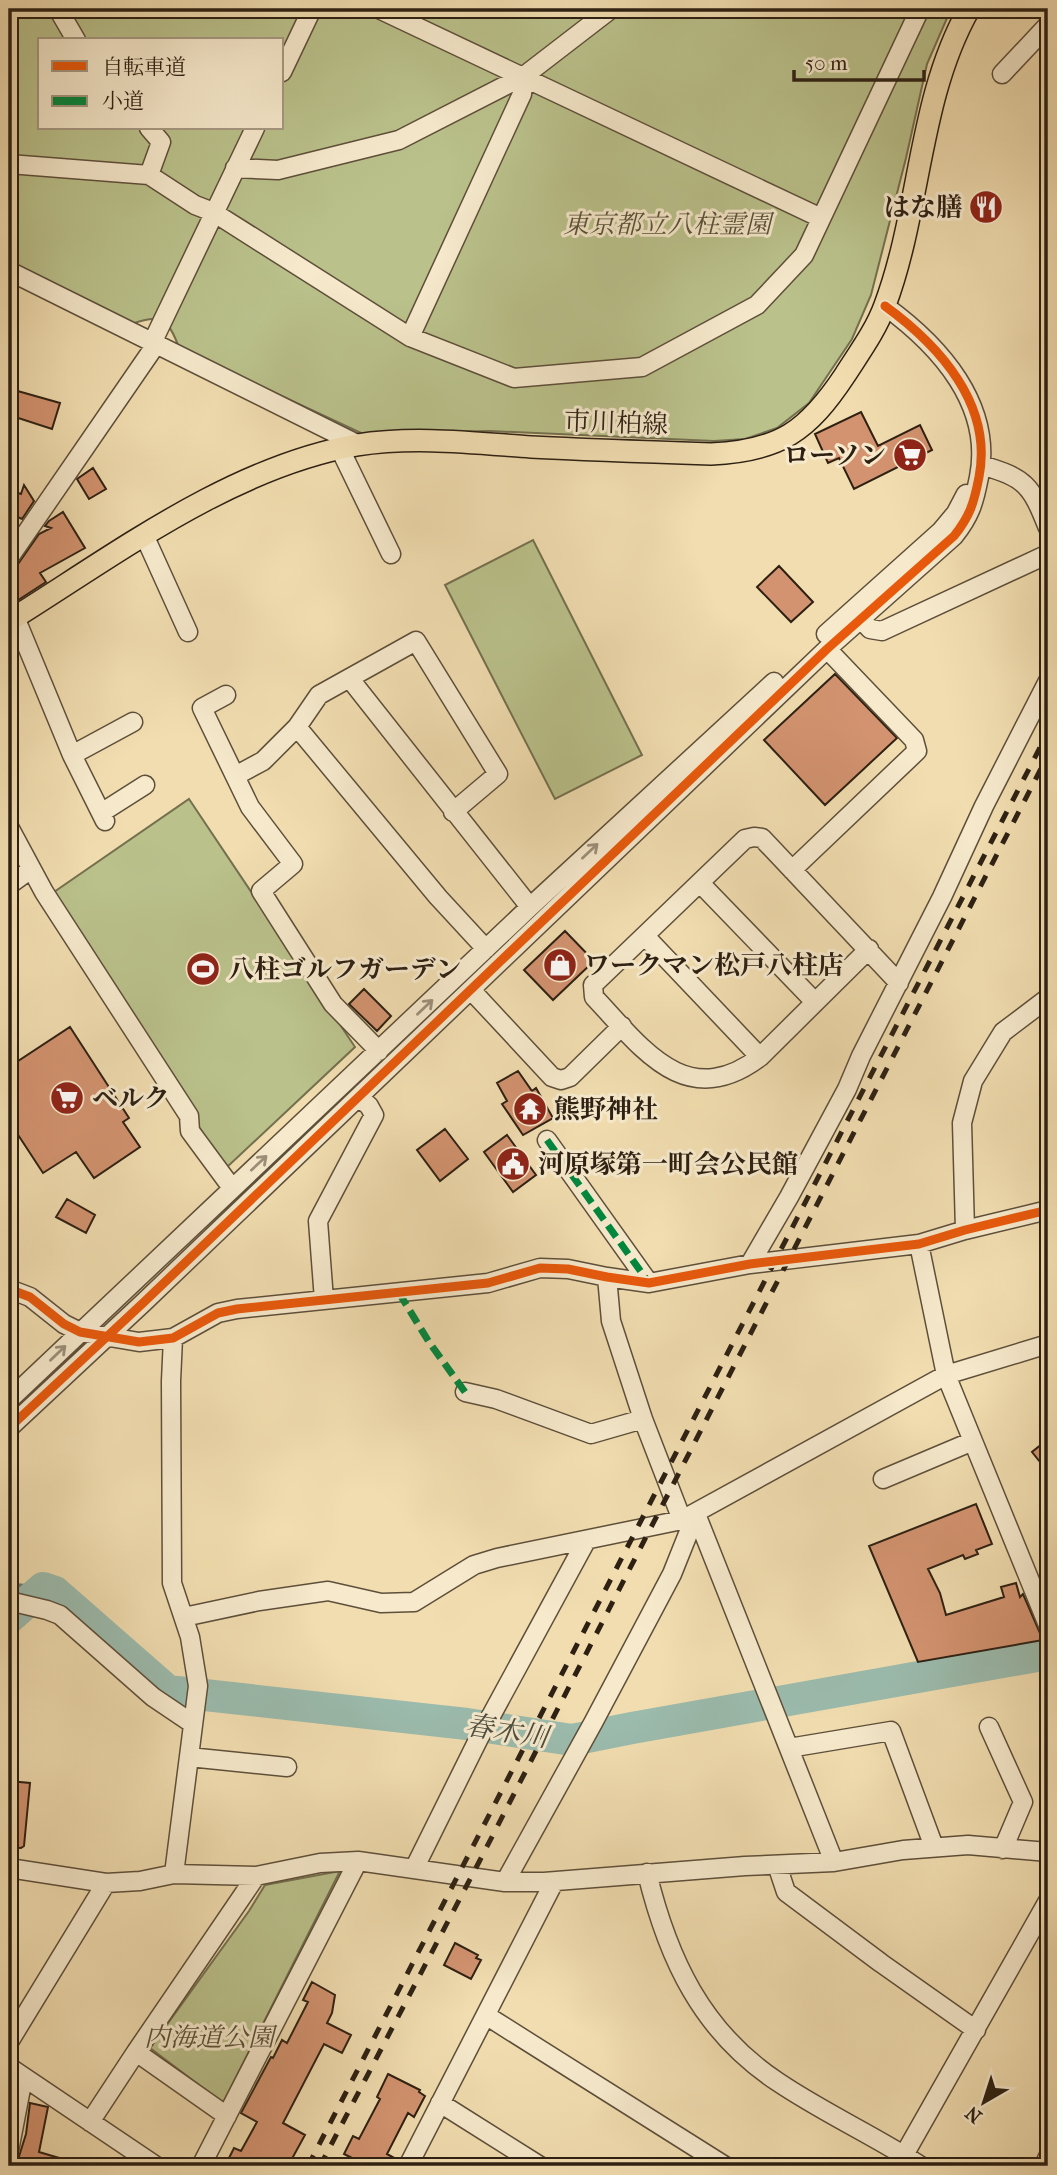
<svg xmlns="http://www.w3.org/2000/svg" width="1057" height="2175" viewBox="0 0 1057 2175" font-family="'IM FELL French Canon','Noto Serif JP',serif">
<rect width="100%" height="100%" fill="#f1ddb0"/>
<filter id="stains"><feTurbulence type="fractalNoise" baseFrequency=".00286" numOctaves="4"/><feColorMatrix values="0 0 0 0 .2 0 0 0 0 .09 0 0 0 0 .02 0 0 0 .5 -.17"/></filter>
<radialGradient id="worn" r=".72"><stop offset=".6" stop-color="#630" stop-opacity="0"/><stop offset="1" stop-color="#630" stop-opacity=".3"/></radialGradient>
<!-- green -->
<path fill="#bac18b" stroke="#74704f" stroke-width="2" fill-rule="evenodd" d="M9,9h942l-24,55 -21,94 -35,137 -19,44 -43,64 -32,25 -32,11 -31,2 -224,-10 -129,2 -182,-85c-10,-29 -18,-35 -47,-24l-123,-59zM40,40h242v88h-242z
M533,540l109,215 -87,44 -110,-214z
M189,799l166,248 -130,122 -171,-277z
M340,1871l-117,232 -73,-55 99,-137 16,-26z"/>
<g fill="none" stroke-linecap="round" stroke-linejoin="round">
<!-- stream -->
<path stroke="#6f7d6f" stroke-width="5" d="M9,1585l34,3"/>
<!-- river -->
<path stroke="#9bbbad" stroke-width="32" d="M9,1618l34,-30 12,4 113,99 299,33 105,16 60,-12 416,-74"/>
</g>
<!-- building -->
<path fill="#d39370" stroke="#2d2013" stroke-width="2" d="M14,390l46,13 -8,26 -43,-14v-10z
M861,412l17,34 42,-21 12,25 -78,39 -15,-31 -11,5 -13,-29z
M93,468l13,21 -17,10 -12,-20z
M24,485l10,16 -12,18 -13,-6v-23l12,4z
M63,512l22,36 -45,25 6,9 -37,24v-37l9,-5 21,-30 12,-6 -6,-2 4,-5z
M779,566l34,36 -22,20 -34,-35z
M835,674l62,64 -72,67 -61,-65z
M565,931l29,30 -41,39 -29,-30z
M364,989l27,27 -14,15 -28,-27z
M70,1027l59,91 -6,4 17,25 -46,31 -18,-26 -33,21 -34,-52v-54z
M518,1071l14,20 4,-3 17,30 -30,17 -21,-31 5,-3 -10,-18z
M445,1129l23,30 -28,22 -23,-31z
M507,1135l29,40 -23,17 -29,-40z
M67,1199l28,16 -9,18 -30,-16z
M1048,1439v33l-16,-20z
M976,1504l16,40 -16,6 2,4 -13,5 -2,-4 -35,14 12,24 6,22 58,-18 -3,-10 15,-4 4,14 3,-3 20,46 -125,22 -49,-116z
M9,1781l21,2 -6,63 -3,2 -12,-1z
M455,1943l23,12 -2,3 5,2 -10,19 -27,-14z
M312,1982l23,13 -3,18 -5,10 24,12 -9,18 -18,-9 -41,79 22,12 -17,31h-63l9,-18 7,3 16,-29 -16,-9 30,-56 2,1 9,-18 5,3 21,-41 -5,-2z
M388,2074l32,16 -1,2 6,4 -11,21 -6,-4 -21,41 11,6 -1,6h-29l-24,-12 9,-18 6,3 21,-40 -3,-2z
M30,2103l18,4 -9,45 34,10v4h-57l10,-32z"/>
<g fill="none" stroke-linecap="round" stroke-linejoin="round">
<!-- minor casing -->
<g stroke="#5e4f3a" stroke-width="21">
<path id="minor" d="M58,9l18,31
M379,9l442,209
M282,72l30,-63
M1002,74l46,-49
M149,128l12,14 -12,33 46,30 18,7 197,125 104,41 128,-11 115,-62 47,-50 116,-246
M9,164l140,11
M235,168l43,2 121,-30 125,-64 87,-67
M9,271l350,174
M410,337l112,-243 2,-18
M153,341l102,-213
M340,449l51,105
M981,465c45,13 50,20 67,63
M145,537l43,95
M9,558l148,-215
M15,617l57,138 33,66
M861,619l9,10 12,2 166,-77
M826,634l115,-103 15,-18 10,-19
M350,679l180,228
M226,695l-24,13 48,99 43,57 -32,27 72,113 46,47
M72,755l61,-33
M235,776l28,-15 34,-34
M453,812l45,-38 -82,-133 -97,54 -22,32 141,170 48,52
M101,813l44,-28
M9,827l35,65 145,224 1,15 42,57
M792,870l125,-119 -3,-11 -87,-91
M700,883l115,119
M9,885l22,-16
M645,936l115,121
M869,949l-109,108c-74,56 -118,-9 -166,-60l-1,-12 152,-146 9,-2 8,1 137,145
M471,990l81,87 9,3 9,-3 52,-51
M547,1140l102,143
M965,1230l-3,-107 11,-42 30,-49 45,-34
M919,1244l27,131 102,250
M750,1264l39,-67 58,-108 14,-33 81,-159 42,-91 64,-125
M607,1277l4,44 32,98 39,101
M9,1289l21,8 34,27 16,8 59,10 34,-4 45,-25 19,-4 251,-26 52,-15 28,1 39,8 42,6 101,-19 169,-20 46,-14 83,-20
M324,1300l-6,-79 56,-106 -5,-9 -10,-9
M173,1338l-2,43 1,202 18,54 8,49 -24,188
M465,1392l31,7 95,35 52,-15
M9,1400l521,-493 244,-225
M9,1428l134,-125 684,-654 127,-113c16,-20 20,-33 25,-59 14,-72 -39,-131 -94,-171
M883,1479l90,-38
M696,1514l138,348
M9,1601l38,9 13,5 93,82 40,27
M184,1617l75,-16 69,-10 53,12 33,-1 60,-37 23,-7 185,-38 264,-145 102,-31
M989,1727l34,75 -20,47
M789,1748l102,-17 43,116
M189,1757l98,10
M777,1865l9,27 95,71 95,67
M9,1868l97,15 34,-2 34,-7 82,2 64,-13 38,-2 147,21h39l201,-16 89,-4 69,-12 65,-5 80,7
M414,1869l65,-131 107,-197
M647,1873c21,86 55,159 131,209 46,31 97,54 143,84
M505,1882l88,-159 79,-149 24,-60
M487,2016l238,150
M9,2042l97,-159
M9,2067l147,99
M440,2103l100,63
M227,2116l-91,-64 120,-176
M90,2122l46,-70
M9,2151l14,-73
M902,2164l2,-9 144,-254
M201,2166l157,-305
M408,2166l146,-284
M1044,2166l4,-9"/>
</g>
<!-- major casing -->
<g stroke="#2d2013" stroke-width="24">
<path id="major" d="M9,621c106,-66 222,-154 348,-176 57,-9 117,-2 174,2 60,3 120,5 180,7 69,-3 97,-23 134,-79 14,-22 31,-45 40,-70 36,-96 33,-206 84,-296"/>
</g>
<!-- minor -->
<use href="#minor" stroke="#f6e9cc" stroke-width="18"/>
<!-- major -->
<use href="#major" stroke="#f1ddb0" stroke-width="21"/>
<!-- rail -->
<path stroke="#2d2013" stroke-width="5" stroke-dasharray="12 12" stroke-linecap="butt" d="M308,2166l740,-1434
M320,2166l159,-304 569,-1107"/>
<!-- quiet -->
<path stroke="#00873e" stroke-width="7" stroke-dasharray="14 7" stroke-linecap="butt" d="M547,1140l102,143
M399,1293l30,49 36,50"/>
<!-- cycleway casing -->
<g stroke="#f6e9cc" stroke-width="13">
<path id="cycleway" d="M9,1289l21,8 34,27 16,8 59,10 34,-4 45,-25 19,-4 251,-26 52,-15 28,1 39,8 42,6 101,-19 169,-20 46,-14 83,-20
M9,1428l134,-125 684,-654 127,-113c16,-20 20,-33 25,-59 14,-72 -39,-131 -94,-171"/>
</g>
<!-- cycleway -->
<use href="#cycleway" stroke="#e8590c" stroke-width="9"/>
</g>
<!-- one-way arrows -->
<defs><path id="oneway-shaft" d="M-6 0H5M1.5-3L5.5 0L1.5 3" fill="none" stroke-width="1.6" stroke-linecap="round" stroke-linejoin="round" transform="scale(1.75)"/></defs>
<g stroke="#9c8f79">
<use href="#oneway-shaft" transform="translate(590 851) rotate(-43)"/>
<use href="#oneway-shaft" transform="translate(425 1007) rotate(-44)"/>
<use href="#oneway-shaft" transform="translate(259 1163) rotate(-43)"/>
<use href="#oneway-shaft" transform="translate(58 1353) rotate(-44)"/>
</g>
<!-- icons -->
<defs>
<g id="restaurant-disc" transform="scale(1.75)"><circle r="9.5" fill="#8f2418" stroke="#f6e9cc"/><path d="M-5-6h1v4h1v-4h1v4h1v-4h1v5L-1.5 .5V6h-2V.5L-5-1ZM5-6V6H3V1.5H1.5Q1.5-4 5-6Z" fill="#fff"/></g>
<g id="supermarket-disc" transform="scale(1.75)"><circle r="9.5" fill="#8f2418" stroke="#f6e9cc"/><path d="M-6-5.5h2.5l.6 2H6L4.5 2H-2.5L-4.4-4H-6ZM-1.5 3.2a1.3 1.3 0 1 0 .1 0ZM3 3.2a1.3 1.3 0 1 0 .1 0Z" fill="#fff"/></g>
<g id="shop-disc" transform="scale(1.75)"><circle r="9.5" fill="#8f2418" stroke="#f6e9cc"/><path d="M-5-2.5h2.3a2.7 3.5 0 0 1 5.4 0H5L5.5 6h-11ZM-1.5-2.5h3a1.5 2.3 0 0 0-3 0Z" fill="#fff"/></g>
<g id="stadium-disc" transform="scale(1.75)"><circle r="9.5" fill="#8f2418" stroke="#f6e9cc"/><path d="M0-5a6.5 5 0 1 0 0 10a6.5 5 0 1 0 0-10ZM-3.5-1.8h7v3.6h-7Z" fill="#fff"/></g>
<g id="temple-disc" transform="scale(1.75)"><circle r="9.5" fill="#8f2418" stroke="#f6e9cc"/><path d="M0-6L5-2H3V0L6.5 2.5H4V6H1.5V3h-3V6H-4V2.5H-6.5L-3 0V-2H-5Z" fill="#fff"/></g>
<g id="civic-disc" transform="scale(1.75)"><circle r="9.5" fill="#8f2418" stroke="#f6e9cc"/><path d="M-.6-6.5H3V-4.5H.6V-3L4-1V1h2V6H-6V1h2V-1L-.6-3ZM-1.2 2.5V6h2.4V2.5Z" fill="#fff"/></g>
</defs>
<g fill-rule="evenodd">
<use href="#restaurant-disc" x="986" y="207"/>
<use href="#supermarket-disc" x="910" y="455"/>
<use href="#shop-disc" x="560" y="965"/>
<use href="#stadium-disc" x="203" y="969"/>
<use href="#supermarket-disc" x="67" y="1098"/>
<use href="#temple-disc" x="530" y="1109"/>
<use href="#civic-disc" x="513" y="1164"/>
</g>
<g text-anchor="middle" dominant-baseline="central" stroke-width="6" stroke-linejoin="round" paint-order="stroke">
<!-- poi labels -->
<g font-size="26" font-weight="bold" fill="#2d2013" stroke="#f6e9cc" text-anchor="start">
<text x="962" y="207" text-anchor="end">はな膳</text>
<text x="886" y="455" text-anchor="end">ローソン</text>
<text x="584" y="965">ワークマン松戸八柱店</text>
<text x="228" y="969">八柱ゴルフガーデン</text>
<text x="92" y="1098">ベルク</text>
<text x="554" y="1109">熊野神社</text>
<text x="538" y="1164">河原塚第一町会公民館</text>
</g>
<!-- park labels -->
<g font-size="26" font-style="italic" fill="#575037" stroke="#f6e9cc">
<text x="667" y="224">東京都立八柱霊園</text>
<text x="209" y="2037">内海道公園</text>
</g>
<!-- street labels -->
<g font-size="26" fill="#2d2013" stroke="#f6e9cc">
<text transform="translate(616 423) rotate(2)">市川柏線</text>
</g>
<!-- water labels -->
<g font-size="28" font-style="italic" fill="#4e4e41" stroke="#f6e9cc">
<text transform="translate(507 1731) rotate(9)">春木川</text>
</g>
</g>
<!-- margin -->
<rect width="1057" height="2175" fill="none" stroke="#f1ddb0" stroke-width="35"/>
<rect x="10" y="10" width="1036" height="2154" fill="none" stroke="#2d2013" stroke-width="3.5"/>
<rect x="18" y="18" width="1022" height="2140" fill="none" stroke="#2d2013" stroke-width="2"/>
<!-- legend -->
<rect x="38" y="38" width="245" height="91" fill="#f6e9cc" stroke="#a69982" stroke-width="2"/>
<rect x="52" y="61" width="35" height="10" fill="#e8590c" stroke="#a69982" stroke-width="2"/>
<text x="102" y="74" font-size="21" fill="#2d2013">自転車道</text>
<rect x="52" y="96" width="35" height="10" fill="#00873e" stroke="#a69982" stroke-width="2"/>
<text x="102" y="108" font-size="21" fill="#2d2013">小道</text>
<!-- north arrow -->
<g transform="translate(984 2102) rotate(219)" stroke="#f6e9cc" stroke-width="5" paint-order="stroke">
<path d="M0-5L12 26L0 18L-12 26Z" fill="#2d2013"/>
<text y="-10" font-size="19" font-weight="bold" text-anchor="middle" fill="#2d2013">N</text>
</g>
<!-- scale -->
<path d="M794 70v10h130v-10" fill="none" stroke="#2d2013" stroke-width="3.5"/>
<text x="805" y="70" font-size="21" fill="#2d2013" stroke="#f6e9cc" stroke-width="5" paint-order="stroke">50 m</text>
<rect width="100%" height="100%" filter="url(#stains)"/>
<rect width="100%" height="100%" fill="url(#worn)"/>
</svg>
